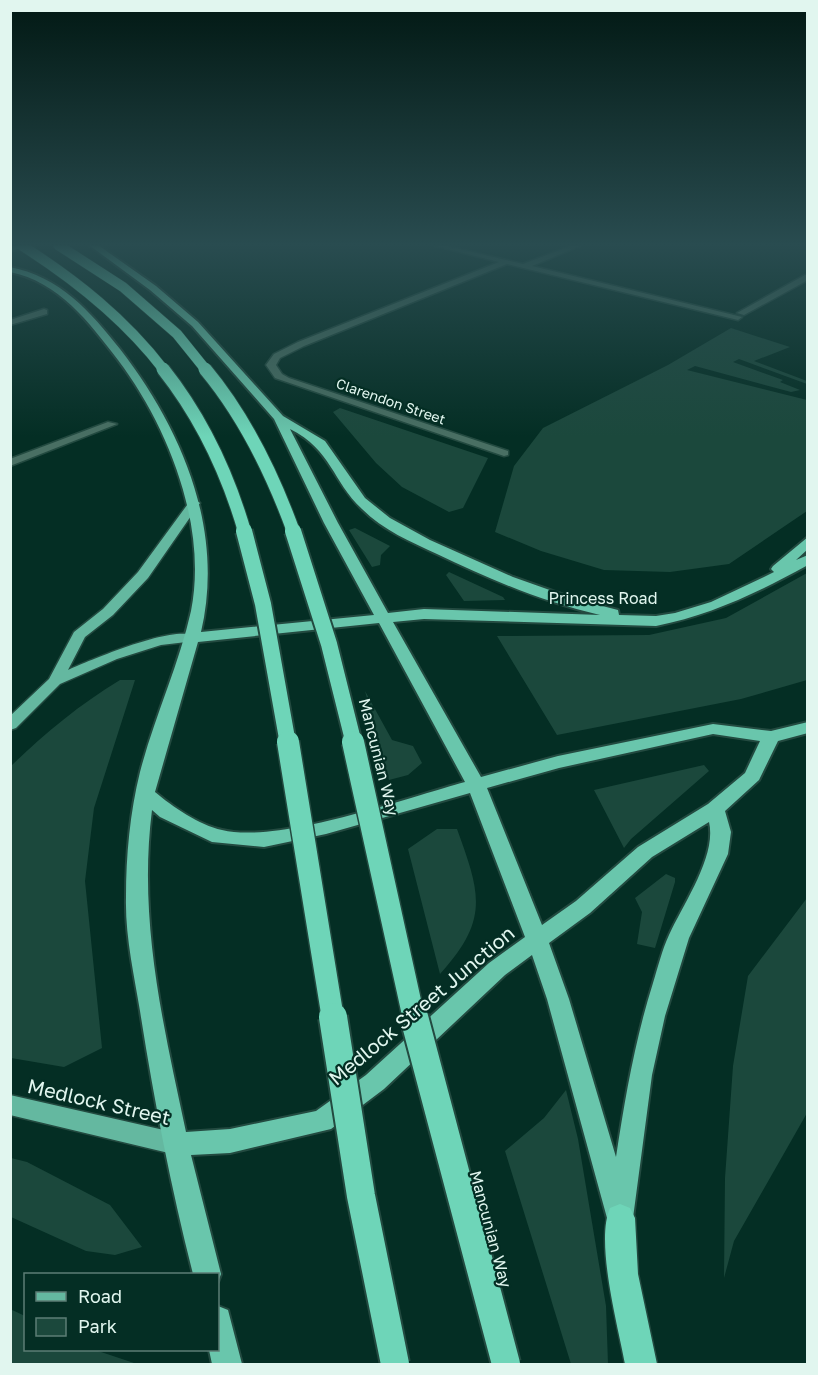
<svg xmlns="http://www.w3.org/2000/svg" width="818" height="1375" viewBox="0 0 818 1375" font-family="'Golos Text',sans-serif">
<rect width="100%" height="100%" fill="#042e24"/>
<!-- green -->
<path fill="#1b483c" d="M731,328l59,19 -36,14 53,20v3l-68,-25 -6,3 50,18 -3,2 20,8 -9,2 -96,-26 -8,4 120,30v111l-78,53 -59,8 -66,-2 -63,-19 -46,-19 19,-66 29,-38 125,-63z
M340,408l148,50 -25,50 -14,4 -47,-25 -26,-24 -43,-51z
M355,528l35,18 -9,9 -1,10 -8,2 -23,-37z
M449,572l54,25 2,3 -41,1 -18,-26z
M807,573v107l-66,19 -184,36 -60,-99 152,-1 77,-17z
M120,680h15l-41,128 -9,73 17,167 -38,19 -53,-9v-292c34,-33 68,-61 109,-86z
M365,691l27,49 21,6 9,17 -14,12 -19,5z
M704,765l5,6 -78,68 -7,9 -30,-58z
M437,829h20c23,64 33,90 -17,145l-32,-125z
M666,874l9,4v4l-20,66 -18,-4 5,-32 -7,-14z
M807,898v215l-73,128 -10,37 1,-100 8,-112 15,-90z
M566,1090l12,49 28,167 2,58h-37l-66,-213 39,-33z
M11,1158l16,4 83,43 32,42 -27,8 -29,-4 -75,-34z
M10,1309l15,7 1,34h69l42,14h-126z"/>
<g fill="none" stroke-linecap="round" stroke-linejoin="round">
<!-- pedestrian casing -->
<g stroke="#234a40" stroke-width="3">
<path id="pedestrian" d="M805,275h3v5l-64,35 -7,-2z"/>
</g>
<!-- minor casing -->
<g stroke="#234a40" stroke-width="3">
<path id="minor" d="M432,245h11l80,19 50,-19h9l-50,21 210,51 -4,3 -231,-56 -203,82 -24,12 -4,7 6,9 7,4 219,73v4l-4,1 -229,-78 -9,-13 8,-11 24,-12 201,-80z
M44,309l3,1v4l-37,11v-5z
M108,422l9,2 -107,42v-7z"/>
</g>
<!-- primary casing -->
<g stroke="#234a40" stroke-width="3">
<path id="primary" d="M194,499l6,4 -52,75 -35,37 -28,22 -17,33c21,-9 113,-49 129,-32l-2,3 -34,4 -44,14 -57,25 -44,44 -6,2v-14l39,-37 25,-47 29,-23 35,-37 52,-71z
M10,1095l167,38 8,4 3,7 -3,7 -8,4 -167,-40z"/>
</g>
<!-- trunk casing -->
<g stroke="#234a40" stroke-width="4">
<path id="trunk" d="M20,245h15l-25,6v-5z
M89,245h9l58,41 42,36 85,94 42,25 40,57 25,20 40,22 83,37 62,22 43,11 1,5 37,1 19,-3 36,-11 55,-26 8,-4 -3,-3 2,-3 35,-29v12l-12,11 12,-5v10c-49,27 -97,50 -152,61l-232,-7 -31,3 88,155 77,-21 155,-32 58,7 37,-9v11l-30,8 -19,39 -34,31 6,21 -3,22 -39,84 -24,78 -13,59 -19,143 -4,9 -9,4 -9,-4 -4,-9 -60,-219 -15,-44 -27,20 -121,114 -53,40 -101,24 -39,2 30,119 -3,8v-8h-25c-22,-86 -39,-174 -53,-263 -6,-37 -15,-75 -14,-114 0,-41 4,-85 14,-125 14,-54 39,-107 51,-161 17,-85 -23,-185 -73,-251 -29,-38 -59,-78 -108,-88v-5c50,10 80,44 110,82 62,80 105,181 81,283l173,-17 -50,-92 -50,-104 -82,-93 -42,-36zM290,429c42,21 42,52 72,80 21,21 49,33 75,45 52,25 106,48 163,61l-176,-6 -36,4 -50,-90zM379,623l86,159c-59,16 -186,62 -243,48 -23,-5 -49,-23 -67,-38l43,-150zM713,734l47,7 -15,32 -37,31 -70,43 -62,54 -34,24 -55,-137 72,-20zM470,793l55,144 -36,26 -123,112 -50,36 -86,18 -44,3c-23,-108 -48,-212 -34,-322l8,7 52,25 52,5 62,-13zM709,822c8,34 -26,82 -40,113 -7,15 -11,32 -16,48 -18,57 -28,115 -37,174l-47,-158 -20,-56 41,-30 62,-56z
M218,1306l10,4 14,54h-30l-3,-14h9z"/>
</g>
<!-- motorway casing -->
<g stroke="#234a40" stroke-width="3">
<path id="motorway" d="M620,1204l10,4 5,10 3,56 19,90h-32c-7,-38 -30,-122 -15,-156z"/>
</g>
<!-- pedestrian -->
<use href="#pedestrian" fill="#496f63" fill-rule="evenodd"/>
<!-- minor -->
<use href="#minor" fill="#496f63" fill-rule="evenodd"/>
<!-- primary -->
<use href="#primary" fill="#64b8a0" fill-rule="evenodd"/>
<!-- trunk -->
<use href="#trunk" fill="#69c6ac" fill-rule="evenodd"/>
<!-- motorway -->
<use href="#motorway" fill="#6ed5b8" fill-rule="evenodd"/>
<!-- motorway-bridge-far4 casing -->
<g stroke="#234a40" stroke-width="11" stroke-linecap="butt">
<path id="motorway-bridge-far4" d="M21,245c55,35 104,74 143,125
M58,245l65,42 54,47 29,36"/>
</g>
<!-- motorway-bridge-far3 casing -->
<g stroke="#234a40" stroke-width="15" stroke-linecap="butt">
<path id="motorway-bridge-far3" d="M163,369c38,48 65,105 82,164
M205,369c40,48 68,106 89,164"/>
</g>
<!-- motorway-bridge-far2 casing -->
<g stroke="#234a40" stroke-width="20" stroke-linecap="butt">
<path id="motorway-bridge-far2" d="M244,531l19,73 25,140
M293,531l36,113 25,100"/>
</g>
<!-- motorway-bridge-far1 casing -->
<g stroke="#234a40" stroke-width="25" stroke-linecap="butt">
<path id="motorway-bridge-far1" d="M288,742l45,277
M353,742l61,277"/>
</g>
<!-- motorway-bridge casing -->
<g stroke="#234a40" stroke-width="32" stroke-linecap="butt">
<path id="motorway-bridge" d="M333,1017l28,179 34,168
M414,1017l92,347"/>
</g>
<!-- motorway-bridge-far4 -->
<use href="#motorway-bridge-far4" stroke="#6ed5b8" stroke-width="10"/>
<!-- motorway-bridge-far3 -->
<use href="#motorway-bridge-far3" stroke="#6ed5b8" stroke-width="13"/>
<!-- motorway-bridge-far2 -->
<use href="#motorway-bridge-far2" stroke="#6ed5b8" stroke-width="16"/>
<!-- motorway-bridge-far1 -->
<use href="#motorway-bridge-far1" stroke="#6ed5b8" stroke-width="22"/>
<!-- motorway-bridge -->
<use href="#motorway-bridge" stroke="#6ed5b8" stroke-width="28"/>
</g>
<!-- sky -->
<linearGradient id="sky" x2="0" y2="1"><stop stop-color="#021914"/><stop offset="0.56" stop-color="#294c50"/><stop offset="1" stop-color="#294c50" stop-opacity="0"/></linearGradient>
<rect width="818" height="437" fill="url(#sky)"/>
<g text-anchor="middle" dominant-baseline="central" stroke-width="4.5" stroke-linejoin="round" paint-order="stroke">
<!-- far-street labels -->
<g font-size="14" fill="#e1f6ef" stroke="#042e24">
<text transform="translate(391 401) rotate(19)">Clarendon Street</text>
</g>
<!-- street labels -->
<g font-size="16" fill="#e1f6ef" stroke="#042e24">
<text x="603" y="598">Princess Road</text>
<text transform="translate(379 757) rotate(76)">Mancunian Way</text>
<text transform="translate(491 1229) rotate(75)">Mancunian Way</text>
</g>
<!-- near-street labels -->
<g font-size="20" fill="#e1f6ef" stroke="#042e24">
<text transform="translate(421 1005) rotate(-40)">Medlock Street Junction</text>
<text transform="translate(99 1101) rotate(13)">Medlock Street</text>
</g>
</g>
<!-- border -->
<rect width="818" height="1375" fill="none" stroke="#e1f6ef" stroke-width="24"/>
<!-- legend -->
<rect x="24" y="1273" width="195" height="78" fill="#042e24" stroke="#5c7e75" stroke-width="1.5"/>
<rect x="36" y="1292" width="30" height="9" fill="#64b8a0" stroke="#5c7e75" stroke-width="1.5"/>
<text x="78" y="1303" font-size="18" fill="#e1f6ef">Road</text>
<rect x="36" y="1318" width="30" height="18" fill="#1b483c" stroke="#5c7e75" stroke-width="1.5"/>
<text x="78" y="1333" font-size="18" fill="#e1f6ef">Park</text>
</svg>
